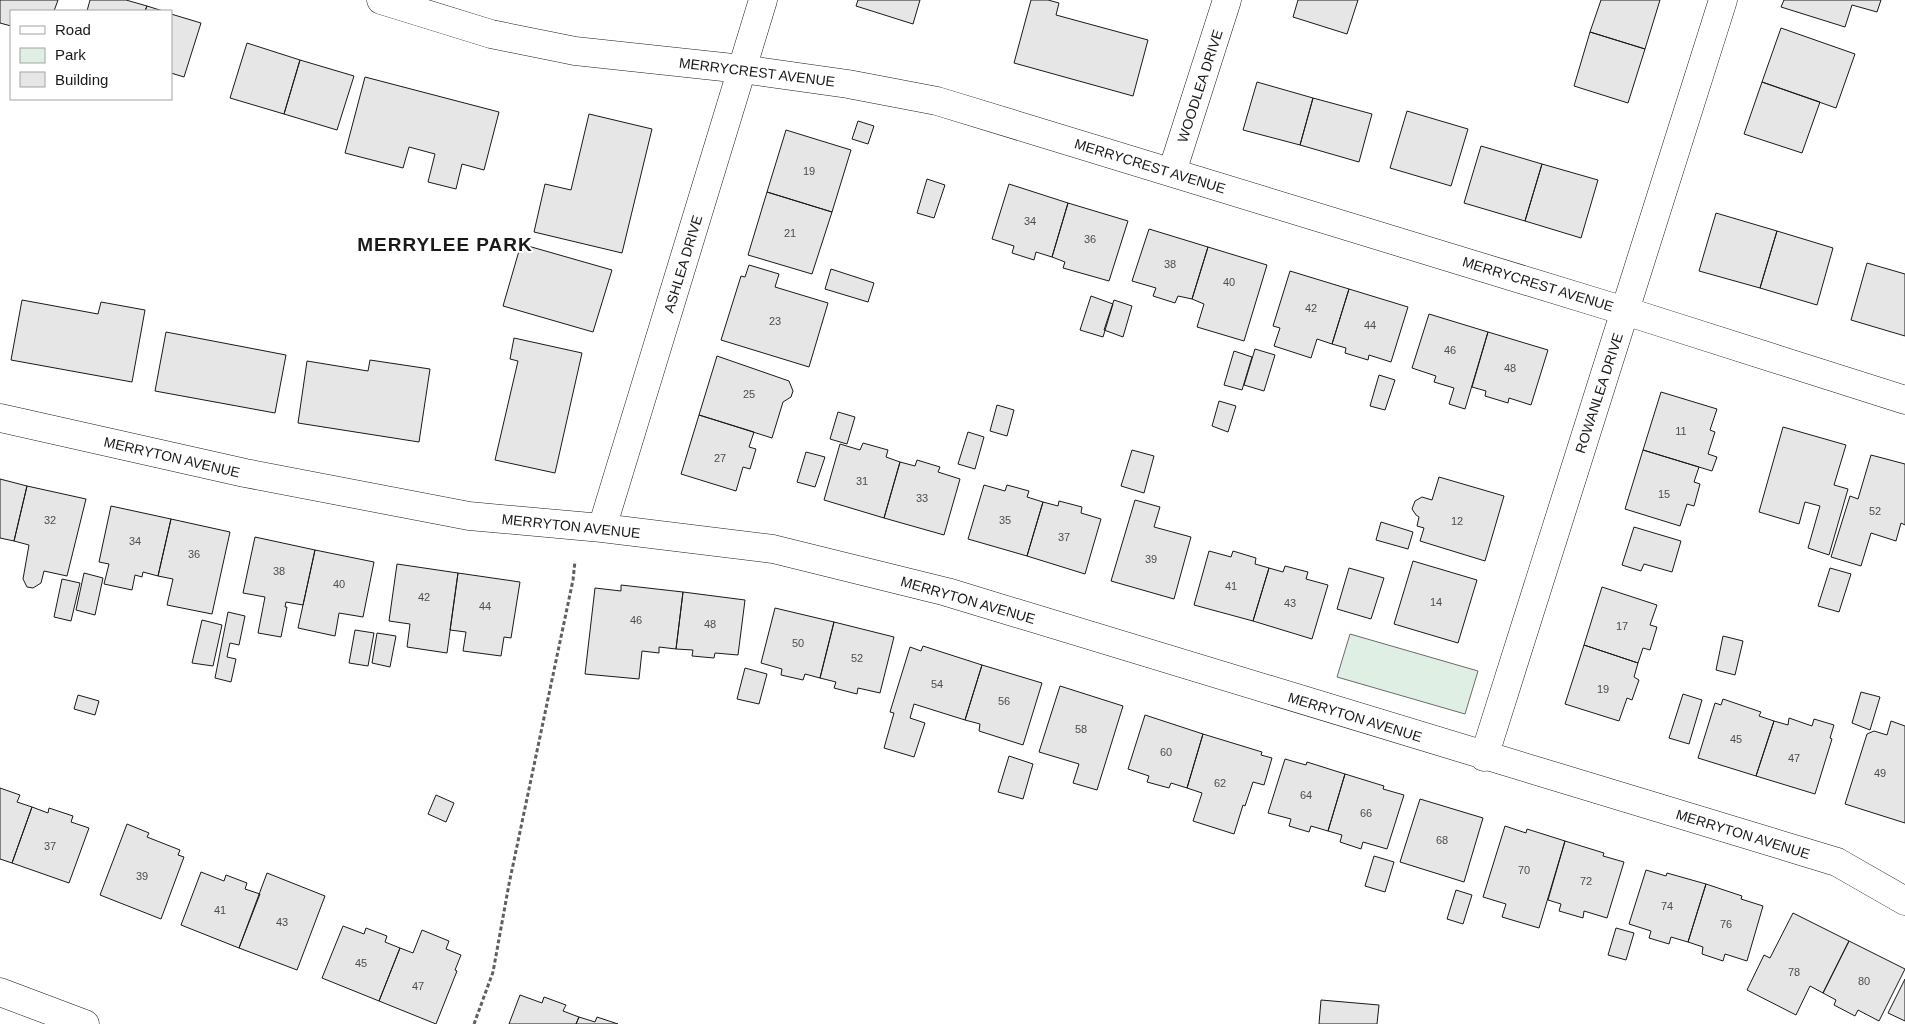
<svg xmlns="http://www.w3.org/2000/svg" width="1905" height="1024" viewBox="0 0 1905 1024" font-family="Arial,sans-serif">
<rect width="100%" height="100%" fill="#fff"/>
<!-- green -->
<path fill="#e0efe3" stroke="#6a6a6a" d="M1350,634l128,37 -13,43 -128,-37z"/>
<!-- building -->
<path fill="#e6e6e6" stroke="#1a1a1a" d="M0,0h58l-4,11h-43v15l-11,-3z
M90,0h36l21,6 -2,5h-58z
M858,0h62l-7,24 -57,-18z
M1031,0h17l11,3 -3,12 92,25 -15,56 -119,-33z
M1298,0h60l-11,34 -54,-17z
M1601,0h59l-15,49 -55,-17z
M1784,0h97l-4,12 -25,-7 -7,22 -64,-20z
M147,6l16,5h-18z
M171,14l30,9 -17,54 -13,-4z
M1781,28l74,26 -19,54 -74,-26z
M1590,32l55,17 -17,54 -54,-17z
M247,43l53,17 -16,54 -54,-16z
M300,60l54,16 -17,54 -53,-16z
M365,77l134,35 -15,58 -22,-6 -6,25 -28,-7 7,-28 -26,-7 -6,21 -58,-15z
M1257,82l56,16 -13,47 -57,-15z
M1762,82l58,20 -18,51 -58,-19z
M1313,98l59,16 -13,48 -59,-17z
M1407,111l61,18 -17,57 -61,-18z
M589,114l63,15 -30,124 -88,-21 11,-48 26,6z
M858,121l16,5 -6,18 -16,-5z
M786,130l65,20 -19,62 -65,-20z
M1481,146l61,18 -17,57 -61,-18z
M1542,164l56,16 -17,58 -56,-17z
M927,179l18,6 -11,33 -17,-5z
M1009,184l59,19 -16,54 -16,-5 -2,8 -22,-7 2,-7 -22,-7z
M767,192l65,20 -20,62 -64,-19z
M1068,203l60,18 -19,60 -46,-13 2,-6 -13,-5z
M1716,213l61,18 -17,57 -61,-17z
M1149,229l59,18 -16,52 -14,-3 -3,7 -22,-7 3,-8 -24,-7z
M1777,231l56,17 -16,57 -57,-17z
M521,244l91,26 -19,62 -90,-26z
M1208,247l59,18 -23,76 -47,-14 7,-23 -12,-5z
M1867,263l38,11v62l-54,-16z
M749,265l30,9 -4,13 53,16 -19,64 -88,-27 20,-64 4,1z
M831,269l43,14 -6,19 -43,-13z
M1290,271l59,18 -17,55 -15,-5 -6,19 -37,-12 6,-18 -7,-2z
M1349,289l59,18 -17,55 -22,-7 -1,5 -23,-7 1,-5 -14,-4z
M1091,296l22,8 -10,33 -23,-7z
M22,300l76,14 3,-12 44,8 -13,72 -121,-22z
M1114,300l18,6 -9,31 -19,-7z
M1429,314l59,18 -23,77 -16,-5 5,-16 -20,-6 2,-6 -24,-8z
M166,332l120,23 -11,58 -120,-22z
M1488,332l60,18 -17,55 -22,-7 -1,5 -23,-7 1,-5 -14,-4z
M514,338l68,15 -27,120 -60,-13 23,-99 -8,-2z
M1255,349l20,6 -11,36 -20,-6z
M1234,351l18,6 -10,33 -18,-5z
M717,356l72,25 4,10 -2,6 -8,5 -11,36 -73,-23z
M370,360l60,9 -11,73 -121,-19 9,-62 61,10z
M1379,375l16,5 -10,30 -15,-4z
M1661,392l56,17 -7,21 5,2 -7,22 9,3 -5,14 -69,-21z
M1219,401l17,5 -8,26 -16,-6z
M997,405l17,5 -7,26 -17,-5z
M838,412l17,5 -8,27 -17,-5z
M699,415l55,17 -5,15 7,2 -6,20 -7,-2 -7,24 -55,-17z
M1783,427l63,18 -12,40 14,4 -19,66 -21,-7 12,-42 -15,-4 -6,22 -40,-12z
M968,432l16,5 -9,32 -17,-5z
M863,443l25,7 -2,7 14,5 -16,56 -60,-18 16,-56 20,6z
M1132,450l22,6 -10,37 -23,-7z
M1643,450l56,17 -5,15 6,2 -6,22 -7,-2 -7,22 -55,-17z
M806,452l19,5 -10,30 -18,-5z
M1871,455l34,9v61l-4,-2 -5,18 -25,-8 -10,33 -30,-9 19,-61 8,3z
M917,460l23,7 -2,5 22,7 -16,56 -60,-17 16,-56 15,4z
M1439,477l65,19 -19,65 -65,-20 4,-13 -7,-2 2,-9 -3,-2 -4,-6 3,-8 7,-4 10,3z
M0,479l27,7 -13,55 -14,-3z
M984,485l21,6 2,-6 22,6 -2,6 16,5 -16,54 -59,-17z
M27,486l59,13 -19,77 -23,-5 -3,12 -8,5 -6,-1 -4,-8 6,-34 -15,-4z
M1135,500l25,7 -6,20 37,10 -17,62 -63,-18z
M1059,501l23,6 -1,6 20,6 -16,55 -58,-18 16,-54 15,4z
M111,506l60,13 -13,57 -15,-4 -1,5 -7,-2 -3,15 -28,-6 5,-20 -10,-2z
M171,519l59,13 -18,82 -45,-9 6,-26 -15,-3z
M1381,522l32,10 -5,17 -32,-9z
M1634,527l47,14 -9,31 -28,-8 -3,7 -19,-6z
M255,537l60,13 -12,55 -17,-3 -1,5h2l-6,30 -23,-4 7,-36 -22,-4z
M315,550l59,12 -11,55 -24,-4 -4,23 -37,-8z
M1209,551l22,6 2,-6 23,7 -1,6 14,4 -16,53 -59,-16z
M1413,561l64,19 -19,63 -64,-19z
M397,564l61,9 -11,80 -40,-6 3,-23 -21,-3z
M1285,566l23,6 -2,7 22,6 -16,54 -59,-18 16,-53 14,4z
M1349,568l35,10 -13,41 -34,-10z
M1830,568l21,6 -12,38 -21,-6z
M84,573l19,5 -8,37 -19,-5z
M458,573l62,9 -9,56 -7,-1 -3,19 -38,-5 3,-19 -16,-2z
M62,579l18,4 -9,38 -17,-4z
M621,585l62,7 -7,57 -17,-2v6l-17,-2 -3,28 -54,-5 10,-86 26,3z
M1602,587l55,18 -7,20 7,2 -7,23 -7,-2 -5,15 -54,-18z
M683,592l62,8 -7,55 -23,-2 -1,5 -22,-2 1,-6 -17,-1z
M775,608l59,14 -14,56 -15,-4 -2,6 -22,-5 1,-6 -21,-6z
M228,612l17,4 -6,29 -9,-2 -3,14 9,2 -5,23 -16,-4z
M202,620l20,5 -9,41 -21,-3z
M834,622l60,15 -14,56 -22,-5 -1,6 -23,-6 2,-6 -16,-4z
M355,630l19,3 -6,33 -19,-3z
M377,633l19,3 -6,31 -18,-4z
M1723,636l20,5 -8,34 -19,-5z
M1584,645l54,18 -4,14 5,3 -7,20 -5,-2 -8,23 -54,-17z
M923,646l59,19 -17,55 -51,-16 -4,14 15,5 -11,34 -30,-9 10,-35 -4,-1 20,-65 11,4z
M982,665l60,18 -19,62 -44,-14 1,-7 -15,-4z
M745,668l22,6 -8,30 -22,-5z
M1060,686l63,20 -26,84 -24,-7 6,-19 -40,-12z
M1861,692l19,5 -10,33 -18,-7z
M1683,694l19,6 -13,44 -20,-6z
M78,695l21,6 -4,14 -21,-6z
M1723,699l38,13 -2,4 15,5 -18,55 -58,-18 17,-55 6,2z
M1145,715l58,19 -16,54 -16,-5 -2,5 -22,-6 2,-6 -21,-7z
M1789,718l23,8 2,-7 20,6 -4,13 2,1 -17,55 -59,-18 18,-55 14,4z
M1891,721l14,5v97l-60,-19 22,-70 7,-3 13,4z
M1203,734l59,18 -1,3 11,3 -8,27 -11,-3 -8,24 -2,-1 -9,29 -41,-13 9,-28 -15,-5z
M1009,756l24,8 -10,35 -25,-7z
M1285,759l21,6 1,-3 38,12 -17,57 -17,-5 -2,6 -20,-6 2,-7 -23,-6z
M1345,774l39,12 -1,3 21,6 -17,54 -24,-7 -2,7 -21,-7 2,-7 -14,-4z
M0,788l20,7 -3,7 15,5 -20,56 -12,-4z
M436,795l18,8 -8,19 -18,-8z
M1420,799l63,19 -19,64 -64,-20z
M32,807l16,6 1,-5 24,8 -2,6 18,6 -20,55 -57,-20z
M127,824l22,9 -2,4 33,13 -2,5 6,2 -23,62 -61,-24z
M1505,826l21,7 1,-4 38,12 -26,87 -37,-11 4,-13 -23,-7z
M1565,841l39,12 -1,3 21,6 -17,56 -23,-7 -1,7 -24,-7 2,-7 -13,-4z
M1374,856l20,6 -9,30 -20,-6z
M1646,870l20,6 1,-3 39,11 -18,58 -17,-5 -2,7 -20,-6 2,-7 -22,-7z
M201,872l23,9 2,-6 21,8 -2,6 15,5 -21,54 -58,-23z
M267,873l58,23 -28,74 -58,-22z
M1706,884l36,12 -1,3 22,7 -16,55 -22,-7 -2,7 -21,-7 1,-7 -15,-5z
M1456,890l16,5 -9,29 -16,-5z
M1793,913l56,28 -26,52 -13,-7 -14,29 -49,-25 17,-35 6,3z
M343,926l21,8 2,-6 21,8 -2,6 15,6 -21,53 -57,-23z
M1616,928l18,5 -8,27 -18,-5z
M422,930l27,11 -3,8 15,6 -6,15 2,1 -21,53 -57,-23 21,-53 13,5z
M1849,941l56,28 -26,52 -21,-11 -3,6 -21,-11 2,-5 -13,-7z
M1905,979v42l-17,-8z
M520,995l22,8 2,-6 22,8 -3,6 16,6 -3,7h-67z
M1321,1000l58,5 -2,19h-58z
M579,1017l16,5 2,-5 21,7h-42z"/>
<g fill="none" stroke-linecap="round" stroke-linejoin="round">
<!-- minor casing -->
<g stroke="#1a1a1a" stroke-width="29">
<path id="minor" d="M381,0l110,34 84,17 167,18 106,15 89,17 688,210 280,89
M1172,172l55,-172
M0,418l245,55 224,43 133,12 171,21 174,43 890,270 68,39
M602,528l161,-528
M1484,757l239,-757
M0,992l85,32"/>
</g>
<!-- path -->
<path stroke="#5f5f5f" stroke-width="3" stroke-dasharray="4 2.5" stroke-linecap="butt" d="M474,1024l19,-52 16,-88 64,-304 2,-19"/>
<!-- minor -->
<use href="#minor" stroke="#fff" stroke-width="28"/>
</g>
<g text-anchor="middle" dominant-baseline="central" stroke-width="4" stroke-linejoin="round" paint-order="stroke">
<!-- number labels -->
<g font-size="11" fill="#4d4d4d">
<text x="809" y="171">19</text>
<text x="1030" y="221">34</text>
<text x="790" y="233">21</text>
<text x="1090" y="239">36</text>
<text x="1170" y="264">38</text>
<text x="1229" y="282">40</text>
<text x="1311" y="308">42</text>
<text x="775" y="321">23</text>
<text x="1370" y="325">44</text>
<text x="1450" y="350">46</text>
<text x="1510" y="368">48</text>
<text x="749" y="394">25</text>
<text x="1681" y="431">11</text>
<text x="720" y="458">27</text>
<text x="862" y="481">31</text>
<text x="1664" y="494">15</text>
<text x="922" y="498">33</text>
<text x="1875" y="511">52</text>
<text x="50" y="520">32</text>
<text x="1005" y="520">35</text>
<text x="1457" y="521">12</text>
<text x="1064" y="537">37</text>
<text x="135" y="541">34</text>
<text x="194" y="554">36</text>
<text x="1151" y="559">39</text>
<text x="279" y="571">38</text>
<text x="339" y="584">40</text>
<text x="1231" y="586">41</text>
<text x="424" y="597">42</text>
<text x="1436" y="602">14</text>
<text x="1290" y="603">43</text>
<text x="485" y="606">44</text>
<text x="636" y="620">46</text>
<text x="710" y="624">48</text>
<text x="1622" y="626">17</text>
<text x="798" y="643">50</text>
<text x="857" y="658">52</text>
<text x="937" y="684">54</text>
<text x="1603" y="689">19</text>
<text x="1004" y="701">56</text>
<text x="1081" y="729">58</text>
<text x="1736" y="739">45</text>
<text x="1166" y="752">60</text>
<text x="1794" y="758">47</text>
<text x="1880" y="773">49</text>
<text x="1220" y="783">62</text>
<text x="1306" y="795">64</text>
<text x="1366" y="813">66</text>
<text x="1442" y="840">68</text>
<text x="50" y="846">37</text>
<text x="1524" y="870">70</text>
<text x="142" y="876">39</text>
<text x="1586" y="881">72</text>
<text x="1667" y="906">74</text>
<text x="220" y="910">41</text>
<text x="282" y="922">43</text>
<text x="1726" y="924">76</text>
<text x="361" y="963">45</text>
<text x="1794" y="972">78</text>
<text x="1864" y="981">80</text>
<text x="418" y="986">47</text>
</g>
<!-- street labels -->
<g font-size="14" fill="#1a1a1a" stroke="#fff">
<text transform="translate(757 72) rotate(7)">MERRYCREST AVENUE</text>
<text transform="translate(1200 86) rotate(-72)">WOODLEA DRIVE</text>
<text transform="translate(1150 166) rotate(17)">MERRYCREST AVENUE</text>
<text transform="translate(683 264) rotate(-73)">ASHLEA DRIVE</text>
<text transform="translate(1538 284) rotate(17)">MERRYCREST AVENUE</text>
<text transform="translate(1599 393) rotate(-72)">ROWANLEA DRIVE</text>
<text transform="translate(172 457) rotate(13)">MERRYTON AVENUE</text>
<text transform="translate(571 526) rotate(6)">MERRYTON AVENUE</text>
<text transform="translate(968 600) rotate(16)">MERRYTON AVENUE</text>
<text transform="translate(1355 717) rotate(17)">MERRYTON AVENUE</text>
<text transform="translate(1743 834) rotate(17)">MERRYTON AVENUE</text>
</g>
<!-- district labels -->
<g font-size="19" font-weight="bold" letter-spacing="1" fill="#1a1a1a" stroke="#fff">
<text x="445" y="244">MERRYLEE PARK</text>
</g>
</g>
<!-- legend -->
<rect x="10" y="10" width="162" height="90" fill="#ffffff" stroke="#a3a3a3"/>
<rect x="20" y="26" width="25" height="8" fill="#ffffff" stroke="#a3a3a3"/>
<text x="55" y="35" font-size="15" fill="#1a1a1a">Road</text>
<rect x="20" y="48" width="25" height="15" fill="#e0efe3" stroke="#a3a3a3"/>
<text x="55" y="60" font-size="15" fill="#1a1a1a">Park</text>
<rect x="20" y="72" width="25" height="15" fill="#e6e6e6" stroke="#a3a3a3"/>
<text x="55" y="85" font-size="15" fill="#1a1a1a">Building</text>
</svg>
